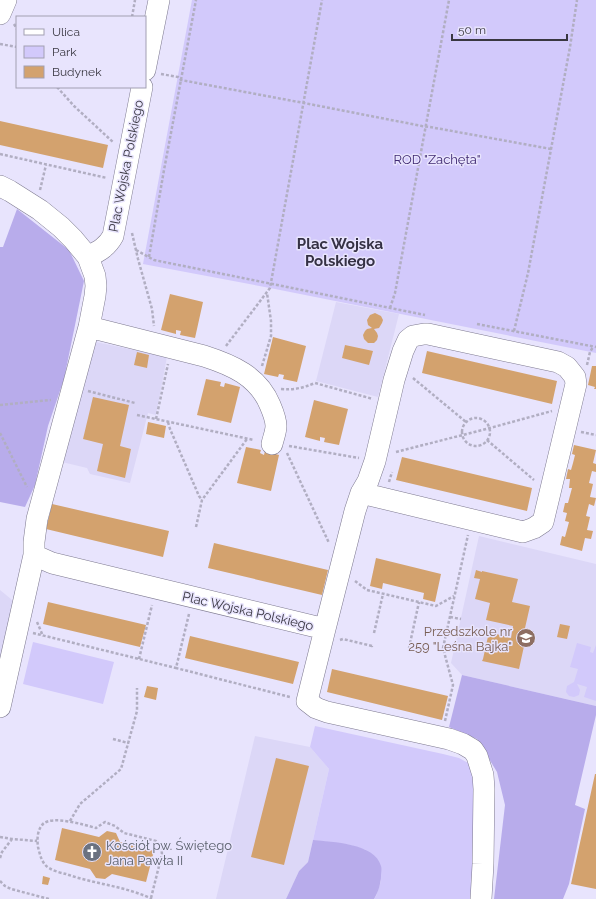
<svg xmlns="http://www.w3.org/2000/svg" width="596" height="899" viewBox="0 0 596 899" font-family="Raleway,sans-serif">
<rect width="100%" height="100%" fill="#e8e4fd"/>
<!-- built -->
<path fill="#dcd7f7" d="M336,302l63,12 -21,83 -62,-16z
M96,342l71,15 -11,58 -8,-2 -18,70 -40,-9 -3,-6 -25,-6z
M479,536l117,28v142l-134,-31 -11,-12z
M0,590l11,9 3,6 -14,74z
M255,736l55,11 19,22 -21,93 -9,9 -13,28h-70z"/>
<!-- green -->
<path fill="#d2c9fb" d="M192,0h404v353l-326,-65 -127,-24z
M33,642l81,20 -11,42 -80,-20z
M577,643l14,4 -1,5 3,1 3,-8v56l-12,-4 3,-10 -10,-3 3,6 -1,5 -5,2 -5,-1 -3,-4 1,-6 7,-4 4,-13 -8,-2z
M315,726l128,28 16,4 11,6 8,11 -2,124h-102l2,-3 5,-15 -15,-31 -16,-5 -37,-5 16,-71 -19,-22z"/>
<!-- forest -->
<path fill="#b8aceb" d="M17,209l52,41 15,31 -20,98 -16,47 -13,59 -10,22 -25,-5v-255h3z
M462,675l134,31v9l-21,90 10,4 -16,75 -6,15h-69l11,-94 -8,-33 -20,-33 -28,-12z
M313,840c19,2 62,3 68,26 1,3 0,7 0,10 0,7 -3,17 -7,23h-88l13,-28 9,-9z"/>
<!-- building -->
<path fill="#d3a26e" d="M0,121l108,24 -5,23 -103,-23z
M170,294l33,8 -8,36 -15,-3 1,-4 -5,-1v4l-15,-4z
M375,313l6,3 2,4 -1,3 -3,5 -5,1 3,4 1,3 -1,4 -3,3h-6l-4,-4 -1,-4 2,-4 2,-2 5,-1 -4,-3 -1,-5 3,-5z
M273,337l33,9 -9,36 -14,-3 1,-4 -5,-1 -1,3 -14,-3z
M345,345l28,6 -4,14 -27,-7z
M427,351l130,30 -5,23 -130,-31z
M137,352l12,3 -2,13 -13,-3z
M592,366h4v23h-2l1,-2 -7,-2z
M206,379l15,3 -1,4 4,1 1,-4 15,4 -9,36 -34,-8z
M93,397l36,8 -9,41 11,3 -6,29 -28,-7 6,-27 -20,-5z
M314,400l34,9 -9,36 -15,-3 1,-4 -5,-1v4l-15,-4z
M148,422l18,4 -2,12 -18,-4z
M574,445l22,5 -3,13 3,1v8l-4,-1 -3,12 4,1 -3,13 6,1 -2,8 -5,-2 -3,12 4,1 -3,13 6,1 -2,8 -6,-1 -3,13 -22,-6 2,-9 3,1 4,-15 -4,-1 2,-8 -4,-1 2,-9h3l4,-15h-3l1,-9h-4l2,-10 3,1 2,-7 2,-8 -3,-1z
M246,447l15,3 -1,3 4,2 1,-4 14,4 -8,36 -34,-8z
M402,457l130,31 -5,23 -131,-31z
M52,504l117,27 -6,26 -117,-28z
M214,543l114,27 -6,25 -114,-27z
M376,558l65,16 -6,28 -12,-3 1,-6 -41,-10 -1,6 -12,-3z
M476,570l6,2v-1l36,8 -6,23 18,4 -5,22h3l-9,41 -37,-8 1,-2 6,-27 22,6 2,-12 -27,-6 4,-17 -15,-4 5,-20 -6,-1z
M48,602l98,23 -6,22 -97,-23z
M560,624l10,2 -3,13 -10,-2z
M190,636l109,26 -6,22 -108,-26z
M332,669l116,27 -6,24 -115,-28z
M147,686l11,2 -2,12 -12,-3z
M276,758l33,8 -25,99 -33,-8z
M595,774h1v115l-25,-5z
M62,828l37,9 8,-6 9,2 4,9 34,9 -8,31 -34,-8 -7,5 -9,-1 -6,-9 -35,-9z
M43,876l7,2 -2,7 -6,-1z"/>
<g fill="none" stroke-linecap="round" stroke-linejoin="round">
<!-- minor casing -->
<g stroke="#7e7a90" stroke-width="22">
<path id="minor" d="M0,14l6,-14
M145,70l14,-70
M0,186l10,5 30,19 21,17 12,12 15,18 7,19 1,10 -1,10 -6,31 -52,192 -3,23v13l-34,152
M88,257c11,-6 19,-10 25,-21l29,-149
M89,327l115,29c28,9 54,20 66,49 3,7 6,14 6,21 0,6 -3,13 -4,18
M34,555l18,8 273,66 -18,72 9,7 11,4 122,27 14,5 10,6 4,6 6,19 1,14 -1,75 -2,35
M325,629l30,-118 6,-18 7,-12 7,-20 19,-81 9,-29 5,-11 5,-4 11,-2h4l130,28 9,5 8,10 1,7 -33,138 -9,6 -11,4 -162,-39"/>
</g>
<!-- path -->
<path stroke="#b1aec2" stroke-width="2.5" stroke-dasharray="3 2" stroke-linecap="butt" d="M132,17l3,-17
M14,24l3,5
M0,44l17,3
M161,74l17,3 3,3 123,23 118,23 8,1 121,22
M57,87l17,19 40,37
M0,154l107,24
M40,190l6,-25
M132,233l6,26 14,50 2,17
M136,250l18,10 271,55
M149,257l15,-87 32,-170
M390,308l5,-15 54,-293
M477,324l119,23
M514,331l14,-58 42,-226 7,-47
M226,346l44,-58 52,-288
M587,365l3,-13 3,-5
M262,366l9,-30v-15l-4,-28
M413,378l53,44
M281,389c13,1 22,-1 34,-6l58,16
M88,391l47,12
M0,405l51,-5
M137,415l117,25
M462 432a14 14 0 1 1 28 0a14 14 0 1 1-28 0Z
M156,419l12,-55
M168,422l2,7 29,67 3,4
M581,432l15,3
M0,433l27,54
M487,440l47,40
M289,446l70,12
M396,452l94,-24 62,-17
M287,453l42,90
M389,482l3,-10
M196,527l6,-27 45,-61
M355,581l12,9 69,16 18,-10
M189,614l-13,54 114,29
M450,617l11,2
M37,622l6,14
M33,633l143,35
M374,633l9,-39
M340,640l3,-1 29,7v-2
M409,648l10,-46
M139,659l13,-54
M445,721l8,-36 -10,-37 25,-113
M113,739l15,4
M70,821l10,-17 41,-35 16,-58v-23
M0,837l12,2 25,2
M0,858l2,-6 10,-13
M0,881l5,5 6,3 38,10
M151,898l11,-44 -1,-8 -5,-5 -32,-8 -9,-7 -10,-4 -9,6c-11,-3 -44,-13 -53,-4 -6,6 -6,16 -5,23 2,8 4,17 11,21 5,3 12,5 17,6 28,10 59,12 86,25"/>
<!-- minor -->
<use href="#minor" stroke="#fff" stroke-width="21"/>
</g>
<!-- icons -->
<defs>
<g id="school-disc" transform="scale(1)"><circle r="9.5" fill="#8d6e63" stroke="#e8e4fd"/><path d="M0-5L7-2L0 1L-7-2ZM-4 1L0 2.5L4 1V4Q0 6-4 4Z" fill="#fff"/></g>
<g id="church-disc" transform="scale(1)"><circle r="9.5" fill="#6b7280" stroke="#e8e4fd"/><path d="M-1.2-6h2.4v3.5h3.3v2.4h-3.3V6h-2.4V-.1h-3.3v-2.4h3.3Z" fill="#fff"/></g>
</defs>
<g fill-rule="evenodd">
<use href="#school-disc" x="526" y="638"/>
<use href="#church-disc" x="92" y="852"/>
</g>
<g text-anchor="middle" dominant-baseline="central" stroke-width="3" stroke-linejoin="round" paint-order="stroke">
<!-- park labels -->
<g font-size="13" fill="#3f2972" stroke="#e8e4fd">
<text x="437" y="159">ROD "Zachęta"</text>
</g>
<!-- street labels -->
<g font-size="13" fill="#393741" stroke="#e8e4fd">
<text transform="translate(126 166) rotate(-79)">Plac Wojska Polskiego</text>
<text transform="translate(248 611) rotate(13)">Plac Wojska Polskiego</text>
</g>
<!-- education labels -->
<g font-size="13" fill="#785e54" stroke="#e8e4fd" text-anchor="end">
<text x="512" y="631">Przedszkole nr<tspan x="512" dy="15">259 "Leśna Bajka"</tspan></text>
</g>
<!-- worship labels -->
<g font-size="13" fill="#5b616d" stroke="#e8e4fd" text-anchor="start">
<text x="106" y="845">Kościół pw. Świętego<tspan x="106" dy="15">Jana Pawła II</tspan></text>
</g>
<!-- quarter labels -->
<g font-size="15" font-weight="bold" fill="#353144" stroke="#e8e4fd">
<text x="340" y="244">Plac Wojska<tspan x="340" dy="17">Polskiego</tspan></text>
</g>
</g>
<!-- legend -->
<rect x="16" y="16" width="130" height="72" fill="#e8e4fd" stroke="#a29fb2"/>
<rect x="24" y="29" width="20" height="6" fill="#ffffff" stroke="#a29fb2"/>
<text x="52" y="36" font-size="12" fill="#393741">Ulica</text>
<rect x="24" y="46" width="20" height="12" fill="#d2c9fb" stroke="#a29fb2"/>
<text x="52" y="56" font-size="12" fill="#393741">Park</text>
<rect x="24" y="66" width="20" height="12" fill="#d3a26e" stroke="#a29fb2"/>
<text x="52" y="76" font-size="12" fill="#393741">Budynek</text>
<!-- scale -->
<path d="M452 34v6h115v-6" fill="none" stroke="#393741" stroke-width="2"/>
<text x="458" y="34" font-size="12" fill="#393741" stroke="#e8e4fd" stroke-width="3" paint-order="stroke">50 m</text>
</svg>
